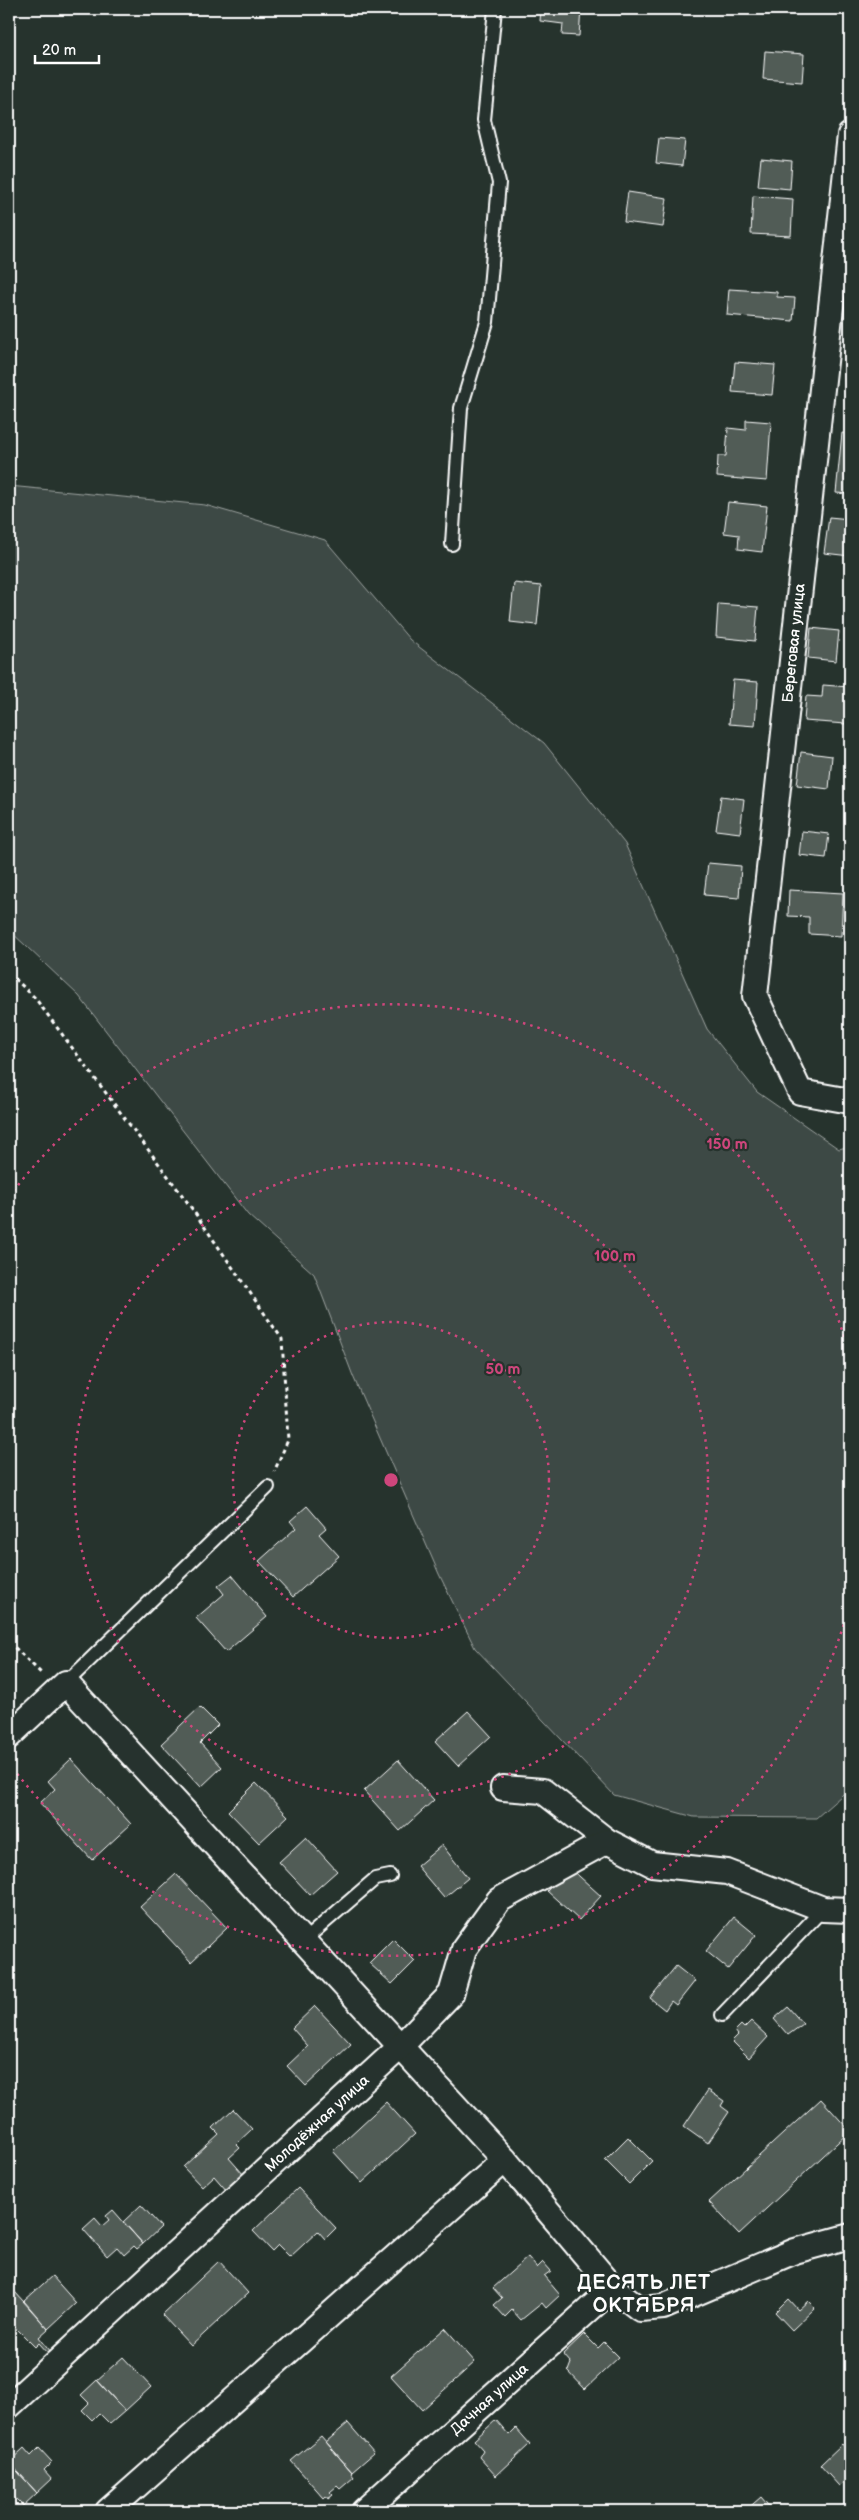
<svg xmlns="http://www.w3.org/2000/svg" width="859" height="2520" viewBox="0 0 859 2520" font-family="'Balsamiq Sans',sans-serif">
<rect width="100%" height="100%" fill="#26332d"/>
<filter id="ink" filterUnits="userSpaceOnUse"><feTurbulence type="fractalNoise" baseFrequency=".02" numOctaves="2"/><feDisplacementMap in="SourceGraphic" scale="10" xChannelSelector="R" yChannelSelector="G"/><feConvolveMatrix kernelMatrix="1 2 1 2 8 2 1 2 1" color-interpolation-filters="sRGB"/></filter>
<g filter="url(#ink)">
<!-- green -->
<path fill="#3e4944" stroke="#9ea4a2" d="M9,486l196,19 120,35 85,100 134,103 81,101 82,185 50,63 82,57 11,-3v642l-34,30 -122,-1 -80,-22 -139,-147 -36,-74 -86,-198 -39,-102 -66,-59 -169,-219 -70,-66z"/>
<!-- building -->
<path fill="#515c57" stroke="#fff" d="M541,9h40l-2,27 -17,-1 1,-11 -23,-3z
M765,51l39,3 -2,28 -39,-3z
M659,138l26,2 -3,26 -26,-3z
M761,158l31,3 -2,28 -32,-3z
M628,192l39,6 -4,29 -39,-5z
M753,196l40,3 -2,37 -40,-2z
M729,289l48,3v5l18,1 -2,23 -66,-6z
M735,362l40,3 -3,30 -40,-3z
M746,420l25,2 -4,59 -50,-4 1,-21h8l2,-28 18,2z
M842,433l8,1v60l-14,-1z
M728,502l39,4 -5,46 -24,-3 1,-14 -15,-2z
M829,517l21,2v37l-26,-3z
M514,583l27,3 -4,39 -27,-3z
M718,604l40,3 -3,34 -39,-4z
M811,628l28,3 -3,30 -28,-3z
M733,680l25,2 -3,44 -26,-2z
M823,685l26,2 -3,37 -42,-3 2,-25 16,1z
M801,752l31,4 -3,33 -32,-4z
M721,796l23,3 -4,34 -24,-3z
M802,831l27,3 -3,24 -27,-3z
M708,863l33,3 -2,32 -35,-3z
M789,890l54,3 -2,43 -32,-2v-17l-21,-1z
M307,1506l19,22 -7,6 20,22 -46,41 -34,-36 37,-33 -6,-7z
M232,1575l35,42 -41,35 -30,-34 28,-24 -6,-8z
M200,1707l18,18 -18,18 22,24 -21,20 -40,-43z
M468,1711l23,25 -33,30 -23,-25z
M71,1759l60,65 -39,36 -52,-57 15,-14 -7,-8z
M398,1760l36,40 -34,31 -36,-40z
M256,1783l32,33 -29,27 -31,-32z
M306,1837l31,34 -27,24 -31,-33z
M442,1845l26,33 -24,20 -27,-32z
M569,1867l32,29 -22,24 -32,-29z
M176,1874l51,54 -36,34 -51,-55z
M734,1917l22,18 -28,34 -22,-18z
M393,1939l22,22 -23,23 -23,-21z
M676,1966l19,15 -19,24 -5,-4 -6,9 -15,-12z
M315,2006l36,38 -45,42 -19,-20 21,-20 -16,-18z
M788,2007l15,17 -15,11 -14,-16z
M751,2021l17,16 -19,21 -17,-17 6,-6 -3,-4 6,-6 3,3z
M708,2090l16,11 -3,5 8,6 -21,31 -24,-17z
M821,2099l29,32 -111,103 -30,-32z
M386,2102l29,32 -53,49 -29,-32z
M233,2109l19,20 -16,15 4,4 -11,10 15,17 -17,16 -13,-15 -12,11 -19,-20 36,-33 -6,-6z
M628,2137l24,24 -23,23 -24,-24z
M298,2188l38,40 -11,11 -7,-8 -28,26 -12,-12 -6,6 -19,-20z
M141,2205l20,22 -18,17 -20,-22z
M113,2210l30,34 -6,5 -3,-3 -10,9 -7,-8 -10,9 -24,-27 12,-11 7,8 7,-6 -3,-4z
M528,2257l9,11 6,-6 8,9 -7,5 16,19 -14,13 -4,-5 -21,17 -9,-10 -7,7 -11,-12 8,-7 -9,-10z
M219,2261l29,32 -57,53 -29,-31z
M52,2276l24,27 -28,26 -24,-28z
M15,2292l33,37 -9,8 12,15 -2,2 -10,-11 -4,4 -24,-24 -2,2v-27z
M788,2299l10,11 10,-9 7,7 -23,22 -17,-18z
M445,2328l30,34 -53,48 -31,-34z
M584,2334l14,14 6,-6 15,15 -34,32 -17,-18 3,-8 -8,-9z
M123,2357l28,30 -26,24 -28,-31z
M97,2380l28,31 -15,13 -11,-11 -7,7 -10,-10 7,-7 -8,-8z
M496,2420l13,15 7,-7 14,16 -34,32 -17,-19 4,-7 -9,-10z
M348,2423l26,30 -22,19 -26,-30z
M321,2436l31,36 -1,1 3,4 -14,12 -3,-3 -7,6 3,3 -5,4 -2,-3 -2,2 -33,-37z
M842,2444l8,9v23l-11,10 -19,-21z
M24,2448l7,8 8,-8 13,14 -8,8 8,9 -15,14 -28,-31z
M9,2462l28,31 -14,13 -9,-9 -5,5z
M761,2497l12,14h-28z"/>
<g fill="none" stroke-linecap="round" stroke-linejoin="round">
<!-- lane casing -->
<g stroke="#fff" stroke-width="16">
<path id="lane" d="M452,544l9,-136 26,-86 12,-139 -15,-63 11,-111
M66,1683l202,-196
M302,1942l73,-63 15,-3
M722,2015l101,-106"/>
</g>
<!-- street casing -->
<g stroke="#fff" stroke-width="28">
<g id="street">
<path d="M850,135l-95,861 45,96 50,9"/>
<path d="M9,1736l57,-53 439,477 108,128 27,21 23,-2 132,-56 55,-15"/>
<path d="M503,1788l40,3 64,50 45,23 75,8 96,37 27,1"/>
<path id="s1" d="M9,2406l390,-358 52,-54 13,-45 35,-49 108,-59"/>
<path d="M108,2511l397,-351"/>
<path id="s2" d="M364,2511l249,-223"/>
</g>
</g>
<!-- path -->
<path stroke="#fff" stroke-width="3" stroke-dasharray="4 4" stroke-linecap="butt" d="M9,973l26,25 153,205 94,136 6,101 -14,32
M9,1642l34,33"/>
<!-- lane -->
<use href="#lane" stroke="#26332d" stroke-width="12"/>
<!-- street -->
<use href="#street" stroke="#26332d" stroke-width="24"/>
</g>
</g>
<!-- distance rings -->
<g fill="none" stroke="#ce467c" stroke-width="2.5" stroke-dasharray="2.5 5">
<circle cx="391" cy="1480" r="158"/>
<circle cx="391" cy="1480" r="317"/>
<path d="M850 1603A475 475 0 0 1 9 1763M9 1197A475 475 0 0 1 850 1357"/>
</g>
<g text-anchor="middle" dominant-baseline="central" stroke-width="4.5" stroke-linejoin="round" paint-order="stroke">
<!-- street labels -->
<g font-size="15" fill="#fff" stroke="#26332d">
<text transform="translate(794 643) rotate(-84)">Береговая улица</text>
<text stroke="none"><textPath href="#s1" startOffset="418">Молодёжная улица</textPath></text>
<text stroke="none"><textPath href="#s2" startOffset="168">Дачная улица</textPath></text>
</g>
<!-- district labels -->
<g font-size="20" font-weight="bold" letter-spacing="1" fill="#fff" stroke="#26332d">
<text x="644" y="2283">ДЕСЯТЬ ЛЕТ<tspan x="644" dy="23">ОКТЯБРЯ</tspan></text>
</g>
</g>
<circle cx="391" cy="1480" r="8" fill="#ce467c" stroke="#26332d" stroke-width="2.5"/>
<g font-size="15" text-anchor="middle" font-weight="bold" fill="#ce467c" stroke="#26332d" stroke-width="4.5" stroke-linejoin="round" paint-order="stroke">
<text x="727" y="1149">150 m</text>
<text x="615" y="1261">100 m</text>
<text x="503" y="1374">50 m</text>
</g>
<!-- margin -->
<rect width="859" height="2520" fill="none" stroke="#26332d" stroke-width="30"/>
<rect x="15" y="15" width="829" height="2490" fill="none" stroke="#fff" stroke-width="2" filter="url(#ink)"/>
<!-- scale -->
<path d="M35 55v8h64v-8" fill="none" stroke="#ffffff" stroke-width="2.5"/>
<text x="42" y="55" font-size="15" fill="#ffffff" stroke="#26332d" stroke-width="4" paint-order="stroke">20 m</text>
</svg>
